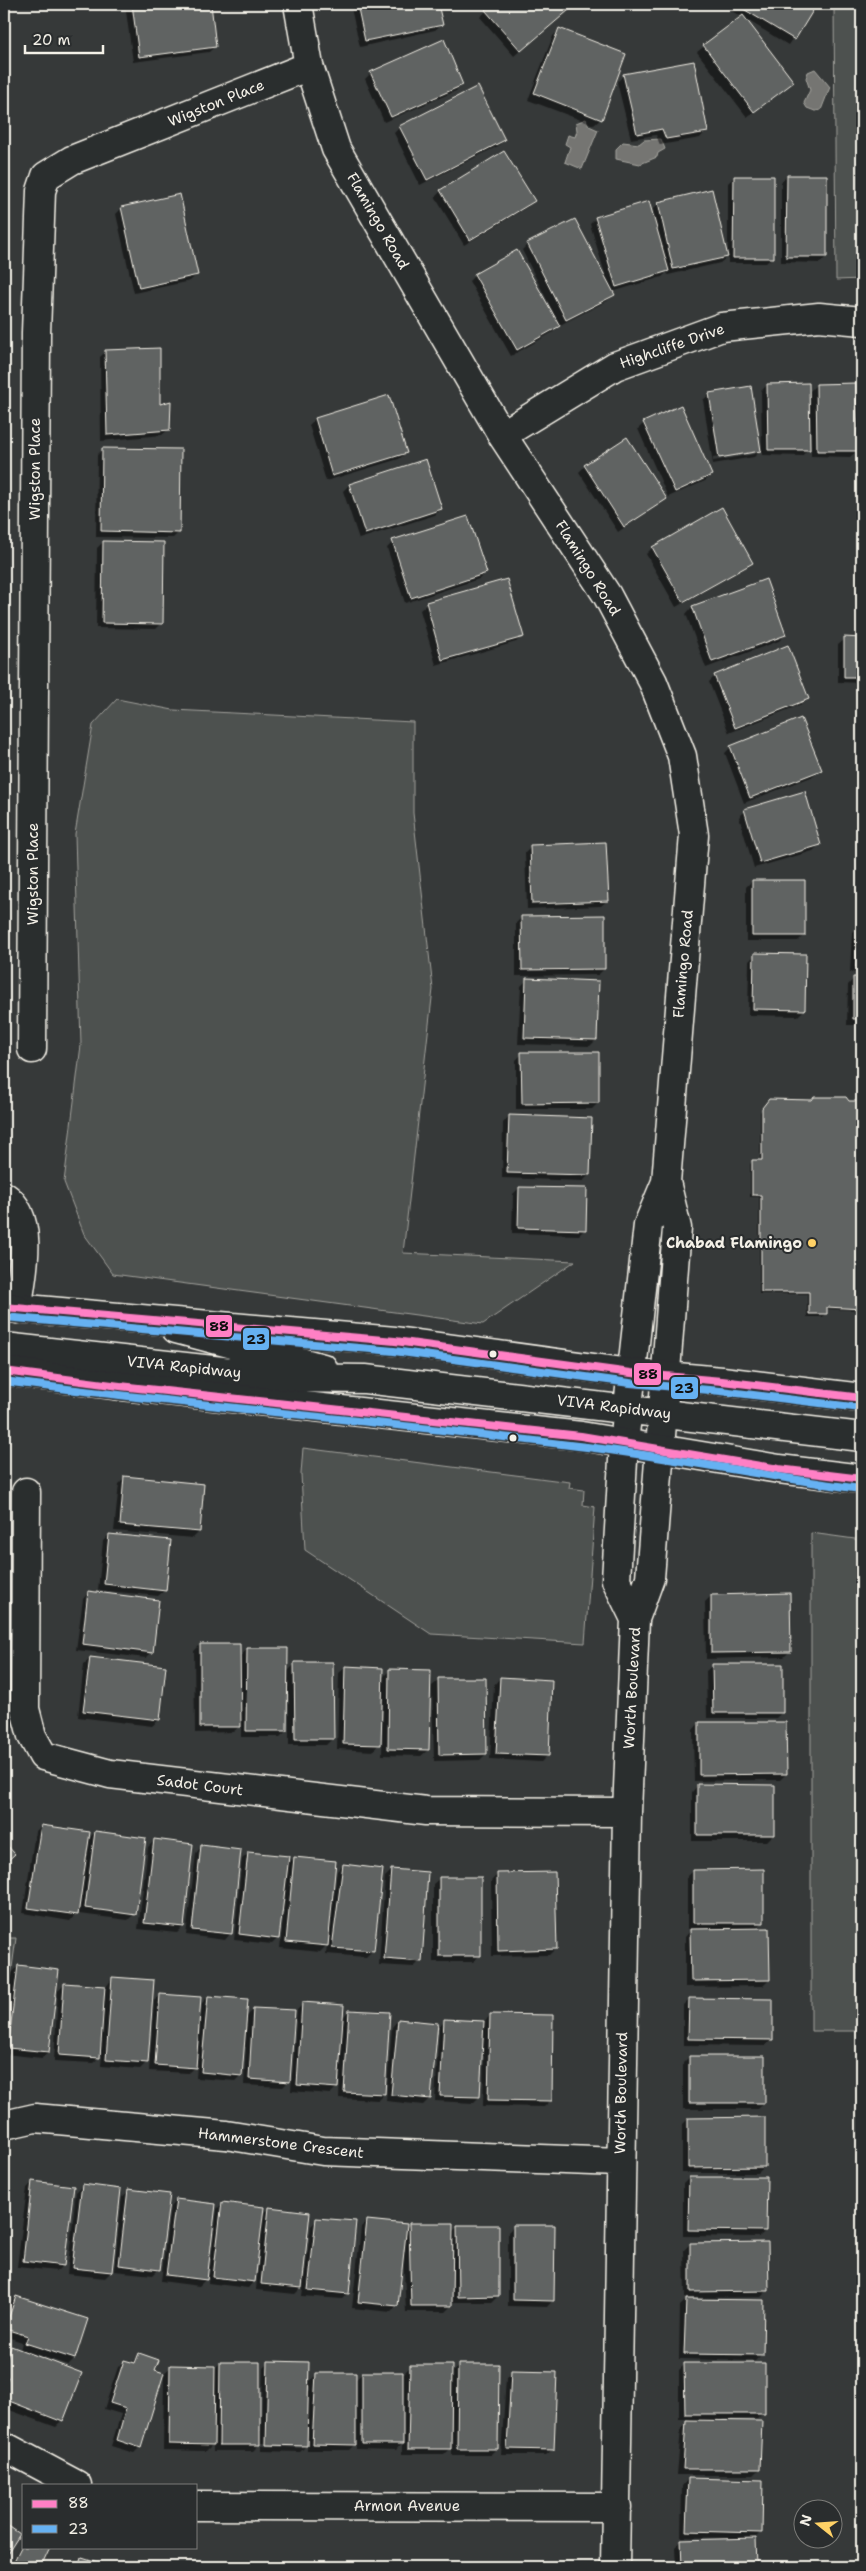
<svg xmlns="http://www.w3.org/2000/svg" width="866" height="2571" viewBox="0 0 866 2571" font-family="'Shantell Sans',sans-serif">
  <rect width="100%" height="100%" fill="#363939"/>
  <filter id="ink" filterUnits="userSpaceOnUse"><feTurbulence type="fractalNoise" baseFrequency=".02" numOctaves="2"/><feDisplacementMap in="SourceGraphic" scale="10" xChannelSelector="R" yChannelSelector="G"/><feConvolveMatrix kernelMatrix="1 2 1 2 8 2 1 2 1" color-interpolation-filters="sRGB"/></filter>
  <g filter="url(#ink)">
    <path fill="#4e514f" stroke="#a1a19c" d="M834 4H862V279L836 280Z
      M117 699 173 710 413 722V813L433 989 403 1253 575 1261 483 1324 113 1274 84 1234 64 1182 81 1045 75 834 93 725Z
      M303 1448 570 1482 569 1488 584 1490 583 1505 595 1507 585 1643 431 1634 305 1550 301 1474Z
      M811 1533 862 1540V2031H811Z
      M4 1938H16L4 2027Z"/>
    <path fill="#757572" stroke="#a8a7a1" d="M815 69 830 87 821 110 815 111 807 108 804 103 810 90 806 78 808 72Z
      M586 119 589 126 598 130 582 169 565 162 570 147 565 144 568 135 575 137 577 131 576 123Z
      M661 139 665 149 658 153 657 157 640 164 616 159V149L623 142 639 144 644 140Z"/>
    <path fill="#0007" fill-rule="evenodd" d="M125 4H210L215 46 209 52 133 62Z
      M350 4H437L442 24 435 30 360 47Z
      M494 4H574L514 56 480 17Z
      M731 4H816L788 45 744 18 786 88 747 117 697 52 742 17 728 9Z
      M559 30 601 119 594 125 528 100 553 36Z
      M693 62 706 131 700 138 660 145 656 135 631 139 617 82 623 76Z
      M371 73 462 84 456 91 384 122 365 79Z
      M400 127 504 140 498 146 420 185 394 133Z
      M787 176 826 257 820 263 781 262V182Z
      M734 177 773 257 766 263H728V183Z
      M441 191 533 201 527 207 464 245 435 197Z
      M659 203 727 257 720 263 668 275 667 272 662 277 612 292 613 295 607 301 558 326 553 332 511 356 469 281 475 275 551 313 553 312 522 250 528 244 606 277 590 224 596 218 655 221 653 209Z
      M122 208 196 275 190 281 134 293 116 214Z
      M106 351 169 429 162 435 101 441 100 357Z
      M767 385 808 449 802 456 762 455 761 391Z
      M816 385 855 394 862 387V459H858V450L850 457 811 456 810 391Z
      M710 394 760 451 754 457 713 464 703 400ZM755 451V454L713 461V458Z
      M315 419 406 453 399 459 326 481 309 425Z
      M644 423 711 475 705 481 668 497 638 429Z
      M103 449 179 532 173 538 96 537 97 455Z
      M585 466 665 499 618 532 579 472Z
      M349 485 441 509 435 515 359 539 343 491Z
      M721 509 751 562 745 568 676 607 646 554 652 548Z
      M103 542 162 623 156 629 96 628 97 548Z
      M393 542 485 573 479 579 405 603 387 548Z
      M862 545V589H856V551Z
      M766 581 785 635 779 641 706 668 686 614 692 607Z
      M862 591V636H855L856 597Z
      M427 604 522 636 516 642 436 665 420 610Z
      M845 639H862V683L838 682V645Z
      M715 676 808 698 802 704 729 733 709 682Z
      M731 747 820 770 814 776 744 803 725 753Z
      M745 811 820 844 813 851 754 868 739 817Z
      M862 837V875H861Z
      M531 847 608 900 601 906 527 909 525 853Z
      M862 879V973L850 972 852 932 860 924H856L858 883Z
      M752 881 804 935 798 941H746V887Z
      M522 917 604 969 598 975 516 976V923Z
      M755 955 804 1010 798 1016 748 1015 749 961Z
      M854 978 862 979V1025H847L848 985Z
      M527 980 596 1040 590 1046 518 1044 521 986Z
      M522 1054 598 1103 592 1109H516V1060Z
      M770 1101 862 1102V1310L826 1309 823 1317H807V1294H759V1197H750V1164L753 1161H760V1112Z
      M509 1116 589 1175 583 1181 502 1178 503 1123Z
      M519 1188 585 1229 579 1235 512 1233 513 1194Z
      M125 1478 199 1532 193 1538 114 1531 119 1484Z
      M109 1535 165 1590 158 1596 98 1590 103 1541Z
      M89 1592 152 1652 146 1658 76 1650 83 1599Z
      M711 1596 790 1651 784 1657 706 1659 705 1602Z
      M200 1645 239 1658 247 1649 287 1672 295 1664 332 1739 326 1745H289V1694H286V1731L280 1737H241V1725L233 1732 195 1733 194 1651Z
      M91 1658 159 1720 152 1726 78 1717 84 1664Z
      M713 1665 782 1712 776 1718H707L706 1671Z
      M346 1667 382 1678 390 1670 428 1750 421 1756 382 1755 383 1703H381L379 1744 373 1751 337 1749 339 1673Z
      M500 1678 547 1756 541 1762 490 1759 494 1685Z
      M439 1680 486 1754 480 1760 434 1761 432 1686Z
      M699 1723 786 1774 780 1780 694 1781 693 1730Z
      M698 1785 773 1835 767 1841H692V1792Z
      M41 1826 88 1840 95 1832 134 1914 128 1920 79 1914 81 1899 79 1898 76 1914 70 1921 23 1913 35 1832Z
      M154 1841 183 1927 177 1933 138 1929 148 1847Z
      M202 1846 231 1933 225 1940 186 1935 196 1853Z
      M249 1853 286 1866 294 1858 332 1894 334 1895 337 1871 343 1865 372 1951 366 1957 326 1954 327 1945 320 1952 280 1948 284 1910H281L278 1938 272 1944 234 1940 242 1859Z
      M391 1871 420 1961 414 1967 379 1965 385 1877Z
      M693 1871 763 1922 755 1930 769 1980 763 1986 685 1987V1937L692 1929H687V1877Z
      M497 1875 555 1949 549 1955 492 1956 491 1881Z
      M440 1878 479 1956 473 1962H433V1884Z
      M18 1966 48 2052 42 2058 4 2054 12 1973Z
      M112 1979 146 2063 140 2069 101 2066 102 2055 93 2063 54 2061 58 1991 64 1985 106 1987Z
      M160 1995 195 2059H197L202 2003 208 1997 246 2017 254 2009 289 2081 283 2087 244 2085 246 2047H243L241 2075 235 2081 196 2078 197 2065 188 2073 149 2071 154 2001Z
      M689 1999 771 2040 765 2046 683 2045V2005Z
      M303 2004 341 2019 349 2011 384 2094 378 2100 339 2098 340 2076H337V2087L330 2094 291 2091 297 2010Z
      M490 2015 551 2100 544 2107 483 2106 484 2056H481L479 2097 473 2103 435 2101 439 2027 445 2021 484 2023Z
      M398 2020 430 2098 423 2105 386 2101 392 2027Z
      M689 2057 764 2103 758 2109H683V2063Z
      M688 2119 764 2167 758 2173H682V2125Z
      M689 2178 765 2231 759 2237 683 2236V2184Z
      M33 2182 63 2265 57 2271 17 2267 27 2188Z
      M82 2186 111 2272 105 2278 67 2274 76 2192Z
      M129 2191 159 2269 153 2275 114 2271 122 2197Z
      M176 2200 205 2280 199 2286 161 2281 170 2207Z
      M223 2203 261 2216 270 2208 301 2288 295 2294 256 2290 259 2257 257 2256 254 2281 248 2288 208 2283 217 2209Z
      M317 2220 348 2293 342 2299 302 2296 311 2226Z
      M367 2221 405 2229 410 2224 452 2232 458 2226 498 2296 492 2302H451V2306L445 2312H406L403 2252 397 2306 391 2312 352 2308 361 2227Z
      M514 2226 553 2300 547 2307 508 2306V2232Z
      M690 2244 767 2291 761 2297 685 2298 684 2250Z
      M16 2297 74 2359 68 2365 29 2352 28 2354 62 2421 56 2427 4 2408V2357L11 2348 20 2351 22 2342 4 2336V2323L10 2304Z
      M686 2300 761 2355 755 2361 679 2359 680 2306Z
      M139 2354 154 2371 140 2447 134 2453 111 2446 121 2414 104 2409 118 2367 124 2361 132 2364Z
      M220 2363 259 2431H261L263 2369 269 2363 310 2391V2381L316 2375 354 2381 363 2373H404L410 2367 450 2374 459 2366 497 2448 490 2455H451V2447L444 2454H402V2443L396 2450 356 2449V2443L349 2450H307V2445L300 2452 261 2451V2446L302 2448V2445L261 2443 253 2451H213V2444L206 2451 163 2450 164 2373 171 2367 213 2370Z
      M685 2364 763 2413 757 2419H722L759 2469 753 2475H677L681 2428 689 2419H679V2370Z
      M512 2372 553 2449 546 2455H501L506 2378Z
      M688 2479 761 2532 755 2538 756 2567H676L675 2547 681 2541 730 2540V2538L681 2537 682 2486Z
      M24 2539V2547L41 2563 51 2567H9Z
      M83 2558 109 2567H76Z"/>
    <path fill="#616362" stroke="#f4f1e8" d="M132 4H211L216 47 139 57Z
      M357 4H438L443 25 365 41Z
      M492 4H576L521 51 485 10Z
      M735 4H817L795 40Z
      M743 15 794 82 754 112 703 45Z
      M559 28 626 54 602 120 534 93Z
      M444 39 463 85 391 117 370 72Z
      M694 61 708 132 666 139 662 129 637 134 623 74Z
      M478 86 505 140 427 180 399 126Z
      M504 151 535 201 470 240 440 190Z
      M787 175H827V257H786Z
      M734 176H774V258H733Z
      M712 189 728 257 673 269 658 202Z
      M180 194 198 275 139 288 121 207Z
      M649 201 669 271 616 287 595 217Z
      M575 219 615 295 566 320 527 243Z
      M517 250 560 326 517 350 474 274Z
      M160 348V404L171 401 170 430 107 435 105 350Z
      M809 383 810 450H768L767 384Z
      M856 383 858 451H817L816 384Z
      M751 386 761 451 719 458 709 393Z
      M389 395 407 453 332 476 315 418Z
      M681 405 712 475 675 492 643 422Z
      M627 437 667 499 624 527 584 465Z
      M102 448 181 449 180 533 101 531Z
      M426 459 442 509 365 534 349 484Z
      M722 507 753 563 683 602 652 547Z
      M468 516 487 573 411 598 392 540Z
      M103 541 164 542 163 624 102 623Z
      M507 579 524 637 442 660 426 602Z
      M766 579 786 635 712 662 692 606Z
      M844 637 862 638V677H844Z
      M788 645 809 699 735 728 714 675Z
      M801 718 822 770 750 798 730 746Z
      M805 791 821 845 760 863 744 809Z
      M606 842 609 901 532 904 530 845Z
      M752 880H805V936H752Z
      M605 915V969L522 970 521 916Z
      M858 924 862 925V967H856Z
      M754 953 806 954 805 1010 753 1009Z
      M853 977H862V1019H853Z
      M526 978 599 981 597 1040 524 1038Z
      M521 1052H599V1103L522 1104Z
      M814 1097H846L849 1101H862V1309L827 1307V1314H809V1292H761V1195H752V1160H762V1108L769 1099 812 1100Z
      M509 1115 592 1118 590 1175 507 1173Z
      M519 1187 587 1188 586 1230 518 1228Z
      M124 1476 204 1484 200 1532 120 1525Z
      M109 1534 171 1540 166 1591 104 1584Z
      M88 1591 159 1600 153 1653 82 1644Z
      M790 1593 791 1652 711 1653V1595Z
      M200 1644H240L241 1727H200Z
      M247 1648H288L287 1731H246Z
      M90 1657 166 1666 160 1720 83 1711Z
      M294 1662H333L334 1739H295Z
      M712 1664H783V1713H713Z
      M345 1666 383 1668 381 1745 343 1744Z
      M389 1669 431 1670 429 1750 388 1749Z
      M500 1677 552 1680 549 1756 496 1754Z
      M438 1678H486L487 1754 439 1755Z
      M699 1722H786L787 1774 699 1775Z
      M697 1784 775 1785V1835H697Z
      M41 1825 90 1832 78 1915 28 1908Z
      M95 1831 146 1838 136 1915 85 1908Z
      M154 1839 193 1844 184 1927 144 1923Z
      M4 1842 15 1854 4 1864Z
      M201 1845 241 1850 232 1934 192 1930Z
      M248 1852 289 1856 279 1939 239 1934Z
      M294 1857 336 1861 328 1946 286 1942Z
      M343 1864 383 1869 374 1951 332 1948Z
      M391 1869 428 1872 422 1962 384 1959Z
      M764 1869V1923H693V1870Z
      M555 1872 557 1949 498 1951 497 1873Z
      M439 1877H481V1956H439Z
      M769 1928 770 1980 691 1981 690 1929Z
      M18 1965 59 1970 49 2052 8 2048Z
      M112 1977 154 1980 148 2063 106 2060Z
      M64 1983 105 1986 100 2058 59 2055Z
      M160 1994 201 1997 196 2068 155 2065Z
      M208 1996 248 1999 242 2076 201 2072Z
      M689 1998 773 1999V2040L688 2039Z
      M302 2002 344 2005 338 2088 297 2085Z
      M253 2008 295 2010 290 2082 249 2079Z
      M349 2010 390 2012 385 2094 344 2092Z
      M490 2014 553 2015 552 2101 488 2100Z
      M398 2019 438 2023 431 2099 391 2095Z
      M444 2019 484 2021 480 2097 440 2096Z
      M689 2056H765V2103H689Z
      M765 2117V2167L688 2168V2118Z
      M689 2177H767L766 2231 688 2230Z
      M32 2181 74 2186 64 2266 23 2261Z
      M82 2184 121 2189 112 2272 72 2268Z
      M128 2189 170 2194 160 2270 119 2265Z
      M176 2199 216 2204 207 2280 166 2275Z
      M222 2202 264 2207 255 2282 213 2277Z
      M269 2207 310 2212 302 2288 261 2284Z
      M316 2218 356 2221 349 2294 308 2290Z
      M367 2220 407 2224 398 2306 358 2302Z
      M409 2223H453L452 2306H411Z
      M457 2225H499V2296L458 2297Z
      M513 2225H555L554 2301 513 2300Z
      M768 2242 769 2291 690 2292V2243Z
      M16 2296 88 2319 75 2359 25 2343 28 2336 5 2329Z
      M686 2299 764 2300 763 2355 684 2354Z
      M11 2346 82 2373 63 2422 4 2399V2387L8 2377 4 2375V2366Z
      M139 2353 159 2360 155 2370 164 2373 141 2448 117 2440 126 2408 110 2403 124 2360 135 2363Z
      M268 2361 309 2362 307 2446 266 2445Z
      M220 2362H260V2445H219Z
      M684 2363H765V2414H685Z
      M458 2364H499L498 2449H457Z
      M170 2365 215 2366 214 2445 169 2444Z
      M410 2365H452L451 2449H408Z
      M511 2371 557 2372 554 2450 507 2449Z
      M362 2372H403V2444H362Z
      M316 2373H356V2445L312 2444Z
      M686 2420 762 2421 760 2469H683Z
      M688 2478 763 2480 762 2533 686 2531Z
      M4 2523 20 2534 4 2559Z
      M756 2538 757 2567H682L681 2540Z
      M24 2541V2547H50L43 2562 54 2567H11Z
      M82 2557 110 2566V2567H79Z"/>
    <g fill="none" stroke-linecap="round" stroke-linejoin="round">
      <g stroke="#f4f1e8" stroke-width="31">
        <path id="minor" d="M298 4 309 66 336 149 502 435 607 595 653 682 682 756 694 835 666 1182 677 1228 650 1578 635 1619 627 1812 615 2567
          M502 435 615 366 722 327 819 317 862 321
          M32 1049 36 333 41 191 46 176 72 160 309 66
          M4 1196C36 1217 22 1277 17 1309
          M176 1329 323 1368
          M4 1347 286 1378 365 1379 862 1437
          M26 1492 25 1709 32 1736 43 1756 110 1774 426 1811 627 1812
          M635 1619 616 1580 624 1443 648 1225 666 1182
          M4 2125 35 2118 226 2135 323 2151 620 2162
          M4 2446 77 2485
          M196 2506 617 2507"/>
      </g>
      <g stroke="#f4f1e8" stroke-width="31">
        <path id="major" d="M4 1307 395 1341 631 1373 722 1381 862 1398
          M4 1371 120 1386 581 1436 779 1469 862 1479"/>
      </g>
      <g stroke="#f4f1e8" stroke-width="31">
        <path id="highway" d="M4 1306 17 1309"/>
      </g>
      <use href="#minor" stroke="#2a2d2e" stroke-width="28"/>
      <use href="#major" stroke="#2a2d2e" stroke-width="28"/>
      <use href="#highway" stroke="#2a2d2e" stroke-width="28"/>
      <g stroke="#2a2d2e" stroke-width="11">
        <path id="bus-1" d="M4 1307 395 1341 631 1373 722 1381 862 1398
          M4 1371 120 1386 581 1436 779 1469 862 1479"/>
      </g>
      <g stroke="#2a2d2e" stroke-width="11">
        <path id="bus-2" d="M4 1317 394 1351 630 1383 721 1391 861 1408
          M4 1381C195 1406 387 1422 578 1446 672 1457 766 1477 861 1489"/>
      </g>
      <use href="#bus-1" stroke="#ff80c5" stroke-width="8"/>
      <use href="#bus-2" stroke="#66b1f2" stroke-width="8"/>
    </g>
  </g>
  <circle fill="#ffd166" stroke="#2a2d2e" stroke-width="2" cx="812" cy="1243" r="5"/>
  <g fill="#f4f1e8" stroke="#2a2d2e" stroke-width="2">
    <circle cx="493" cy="1354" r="4.5"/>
    <circle cx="513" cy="1438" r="4.5"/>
  </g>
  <g text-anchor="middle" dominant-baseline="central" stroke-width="4" stroke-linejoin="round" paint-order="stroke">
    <g font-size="15" fill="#f4f1e8" stroke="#2a2d2e">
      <text transform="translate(216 103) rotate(-22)">Wigston Place</text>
      <text transform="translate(378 221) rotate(60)">Flamingo Road</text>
      <text transform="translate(672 346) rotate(-19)">Highcliffe Drive</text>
      <text transform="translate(35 469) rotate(-90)">Wigston Place</text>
      <text transform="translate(588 568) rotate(58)">Flamingo Road</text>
      <text transform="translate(33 874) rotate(-90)">Wigston Place</text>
      <text transform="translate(683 964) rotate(-85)">Flamingo Road</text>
      <text transform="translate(184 1367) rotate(6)">VIVA Rapidway</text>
      <text transform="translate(614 1407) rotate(7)">VIVA Rapidway</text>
      <text transform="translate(632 1688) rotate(-87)">Worth Boulevard</text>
      <text transform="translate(200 1785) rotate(7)">Sadot Court</text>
      <text transform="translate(621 2093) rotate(-89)">Worth Boulevard</text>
      <text transform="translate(281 2143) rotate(7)">Hammerstone Crescent</text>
      <text x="407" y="2506">Armon Avenue</text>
    </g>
    <g font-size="15" font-weight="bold" fill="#f4f1e8" stroke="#2a2d2e" text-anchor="end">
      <text x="802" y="1243">Chabad Flamingo</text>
    </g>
  </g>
  <g stroke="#2a2d2e" stroke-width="2">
    <rect x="205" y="1314" width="28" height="24" rx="5" fill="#ff80c5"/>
    <rect x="242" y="1327" width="28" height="24" rx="5" fill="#66b1f2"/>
    <rect x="633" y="1362" width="29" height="24" rx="5" fill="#ff80c5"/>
    <rect x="670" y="1376" width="29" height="24" rx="5" fill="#66b1f2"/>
  </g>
  <g font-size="14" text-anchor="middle" font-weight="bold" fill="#111">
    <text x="219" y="1331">88</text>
    <text x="256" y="1344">23</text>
    <text x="648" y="1379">88</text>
    <text x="684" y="1393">23</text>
  </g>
  <rect width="866" height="2571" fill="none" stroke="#2a2d2e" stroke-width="20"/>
  <rect x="10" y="10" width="846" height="2551" fill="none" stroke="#f4f1e8" stroke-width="2" filter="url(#ink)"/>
  <rect x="22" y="2484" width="175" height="65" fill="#2a2d2e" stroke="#7b7b78"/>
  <rect x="32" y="2500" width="25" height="8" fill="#ff80c5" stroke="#7b7b78"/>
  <text x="68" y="2508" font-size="15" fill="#f4f1e8">88</text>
  <rect x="32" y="2525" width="25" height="8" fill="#66b1f2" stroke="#7b7b78"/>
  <text x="68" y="2534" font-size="15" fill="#f4f1e8">23</text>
  <g transform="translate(818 2524) rotate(287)"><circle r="24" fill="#2a2d2e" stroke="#7b7b78"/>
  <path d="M0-4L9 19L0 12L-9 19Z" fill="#ffd166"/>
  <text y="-8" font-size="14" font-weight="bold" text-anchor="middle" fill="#f4f1e8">N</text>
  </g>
  <path d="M25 45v8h78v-8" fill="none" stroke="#f4f1e8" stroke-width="2.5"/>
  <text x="32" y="45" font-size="15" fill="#f4f1e8" stroke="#2a2d2e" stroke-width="4" paint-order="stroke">20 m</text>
</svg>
